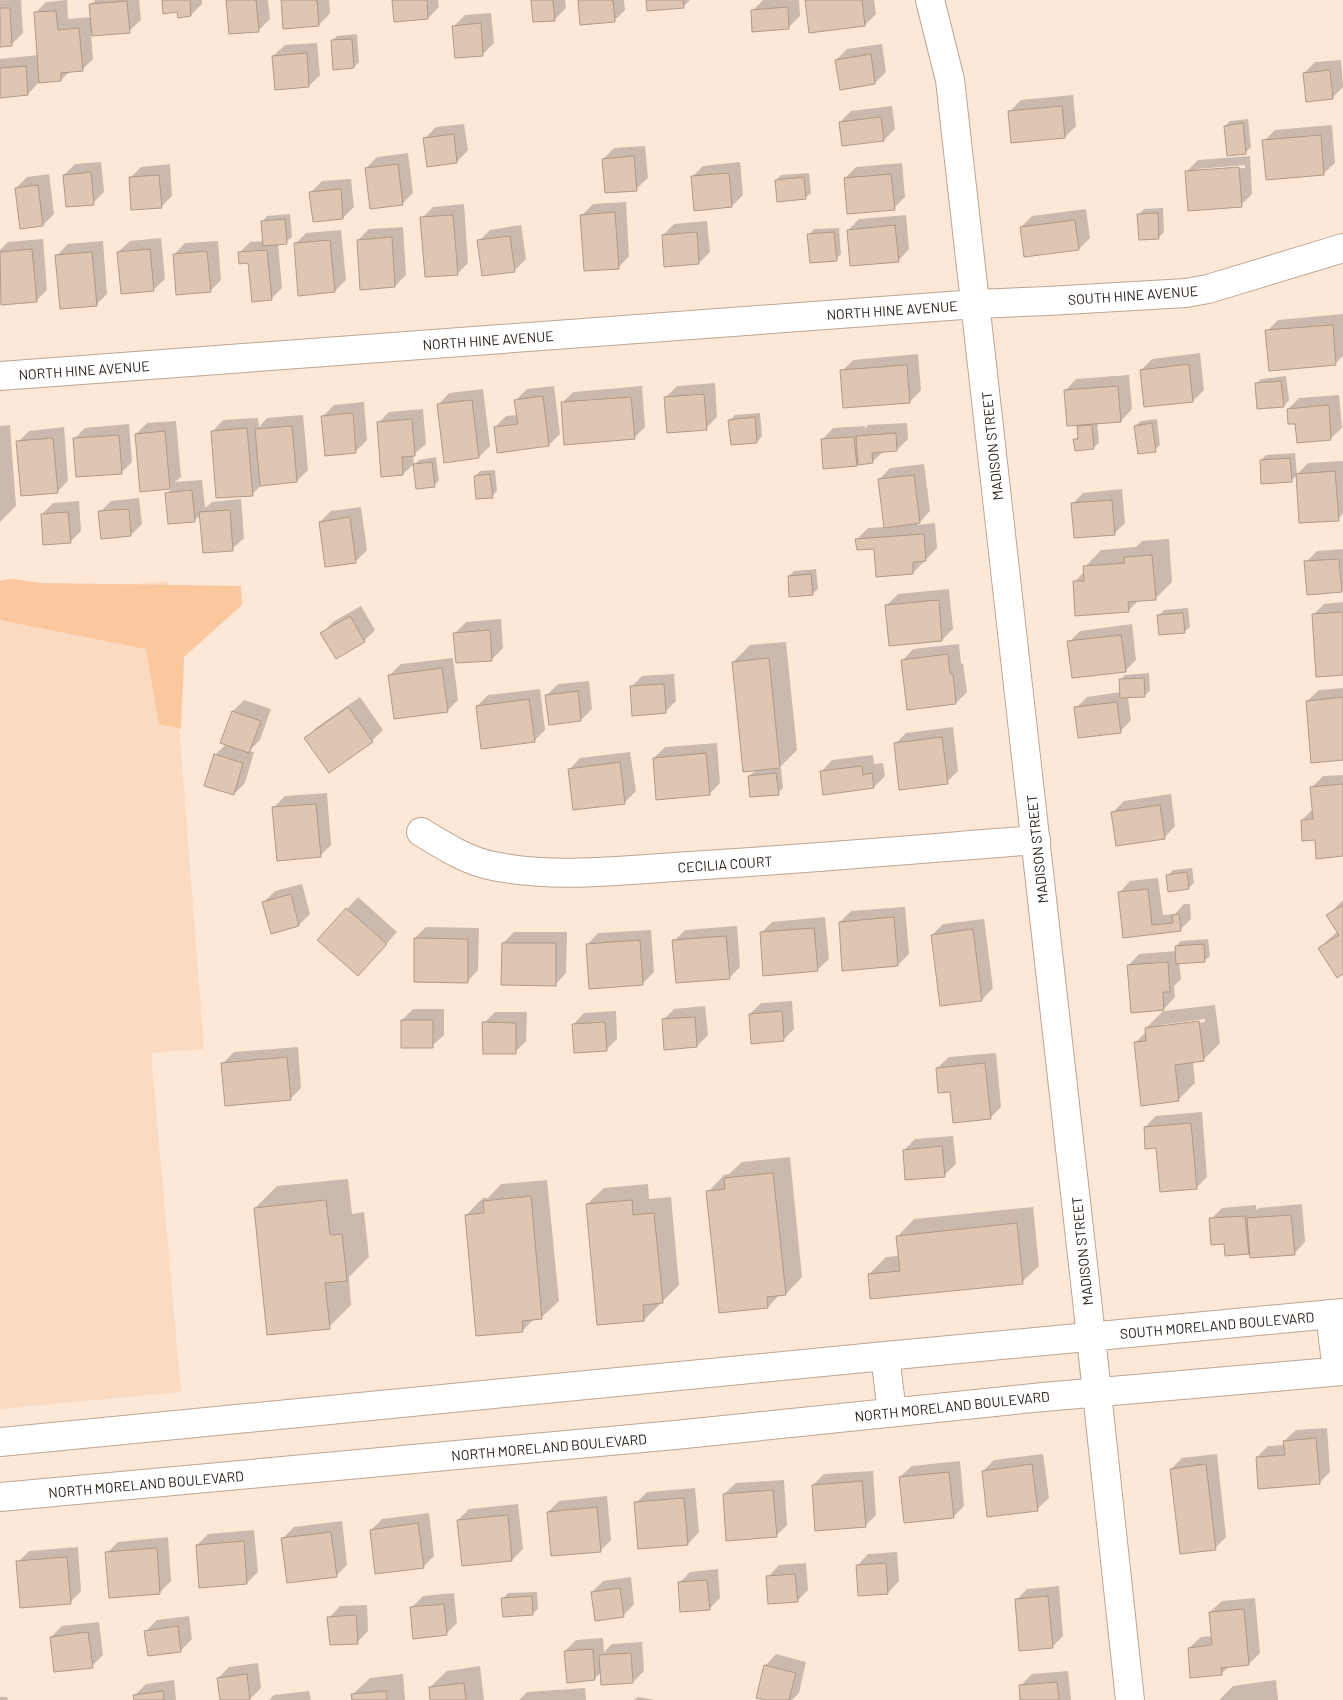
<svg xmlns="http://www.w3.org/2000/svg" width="1343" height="1700" viewBox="0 0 1343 1700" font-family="Barlow,sans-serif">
  <rect width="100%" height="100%" fill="#fde8d8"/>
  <path fill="#fadac1" d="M168 581 204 1049 151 1053 181 1392 0 1409V596Z"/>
  <path fill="#fbc79d" d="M10 579 43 583 241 586 242 605 184 657 181 729 159 724 146 649 0 620V581Z"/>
  <path fill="#0003" fill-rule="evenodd" d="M0 0H21L23 33 12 44 0 45Z
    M67 0 68 19 92 17 91 5 95 0H139L141 20 129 31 91 35 93 59 82 70 70 71 61 80 39 82 28 94 0 97V59L38 55 35 13 46 2Z
    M163 0H202V4L191 15 178 11Z
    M227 0H268L270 19 258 31Z
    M282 0H329L330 13 319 25Z
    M393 0H438L439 7 428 18Z
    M532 0H565L566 8 554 20Z
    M579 0H624L625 10 614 21Z
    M647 0H690L683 7Z
    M763 0H799L800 16 789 27 752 11Z
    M806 0H874L876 14 865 25Z
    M491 13 494 43 483 54 456 57 454 26 465 15Z
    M357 34 359 62 354 67 332 41 337 36Z
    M317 43 320 75 309 86 273 56 285 45Z
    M882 44 886 72 875 83 836 60 847 49Z
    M1341 60 1343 87 1332 98 1304 73 1315 62Z
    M1073 95 1076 126 1065 137 1010 111 1021 100Z
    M892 106 895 129 884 140 840 122 851 111Z
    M1248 119 1251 147 1246 152 1228 154 1225 126 1230 121Z
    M464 124 468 150 457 162 424 139 436 127Z
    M1332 125 1335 163 1323 174 1264 141 1275 130Z
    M645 146 648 178 636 189 603 159 614 148Z
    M408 153 413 193 402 204 366 168 377 157Z
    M1250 156 1252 194 1241 205 1187 171 1198 160ZM1245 165V168L1197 171V169Z
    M101 162 104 192 93 203 64 175 75 164Z
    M740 162 743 195 732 206 695 210 692 177 703 166Z
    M902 163 905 197 894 208 845 178 856 167Z
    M170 164 172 196 161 207 130 178 141 167Z
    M809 173 811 193 805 198 776 180 781 175Z
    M49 174 54 214 43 225 16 188 27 177Z
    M351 179 354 207 343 218 311 192 322 181Z
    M626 202 629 256 618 268 582 215 593 204Z
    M464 204 468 263 457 274 422 218 433 207Z
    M1163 208 1164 232 1159 237 1139 214 1144 209Z
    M1086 209 1090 238 1079 249 1021 227 1032 216Z
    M290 214 292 237 286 242 278 243 282 288 271 299 249 262 239 253 250 242 264 241 262 222 267 216Z
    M906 215 909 249 898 261 848 230 859 219Z
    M707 221 710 252 699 263 663 235 674 224Z
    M521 225 526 259 515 270 483 275 479 241 490 230Z
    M403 227 406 275 395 286 358 240 369 229Z
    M839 228 841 254 836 259 809 235 814 229Z
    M341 230 346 280 335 291 295 244 306 233Z
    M161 238 165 279 153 290 118 252 130 241Z
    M43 239 47 290 36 301 2 304 0 250 8 242Z
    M103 241 107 294 96 305 56 256 68 244Z
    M218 241 221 280 210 291 174 255 185 243Z
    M1343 314V356L1335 364 1267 331 1278 320Z
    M1200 353 1204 390 1193 401 1141 370 1152 359Z
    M918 354 921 390 910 402 845 407 842 371 853 360Z
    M1129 375 1132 409 1121 421 1097 422 1099 443 1093 448 1075 440 1079 435V426L1081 424 1065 391 1076 379Z
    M1286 376 1289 400 1284 406 1256 384 1261 379Z
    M715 383 717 417 706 428 666 397 677 386Z
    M554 386 560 434 549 445 495 427 506 416 518 415 516 400 527 389Z
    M642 386 645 427 634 438 562 403 573 392Z
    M483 389 490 446 479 457 438 405 449 393Z
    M1339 395 1342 428 1330 439 1296 422 1288 409 1299 398Z
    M364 402 367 440 356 451 323 416 334 405Z
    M423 409 426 444 413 455 414 464 403 474 378 423 389 412Z
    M760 413 762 436 757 442 730 420 735 415Z
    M303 415 308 470 297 481 262 485 252 494 212 432 223 420 258 418 259 427 267 418Z
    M1157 419 1160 445 1155 450 1135 426 1141 421Z
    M176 421 181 477 175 482 202 480 205 508 212 502 241 499 244 538 232 549 201 514 194 521 167 493 172 488 141 490 136 434 147 423Z
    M907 423 908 439 897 450 884 451 872 462 856 465 822 440 833 428 865 426V429L868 425Z
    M129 424 132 462 121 473 74 439 85 428Z
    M10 425 16 506 0 522V426Z
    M64 427 68 481 57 492 18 442 29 431Z
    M1295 453 1297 474 1308 463 1343 461V514L1338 519 1297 475 1292 480 1262 483 1261 460 1266 455Z
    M436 457 439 480 434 486 414 465 419 460Z
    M924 464 930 511 917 525 935 523 937 548 913 573 875 547 857 539 868 528 885 527 879 480 890 468Z
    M495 470 497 491 492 496 475 476 480 471Z
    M1122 489 1125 523 1114 534 1072 504 1083 493Z
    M139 498 142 524 131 535 100 512 111 501Z
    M79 501 81 531 70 542 42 514 53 503Z
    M361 507 367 550 356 561 320 522 331 511Z
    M1169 539 1172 582 1155 599 1139 600 1128 611 1074 582 1085 571V567L1101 550 1136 547 1142 541Z
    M1343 549V589L1342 591 1306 562 1317 551Z
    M816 569 818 589 812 594 789 576 794 571Z
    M949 589 953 629 942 640 887 605 898 594Z
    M1343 602V674L1313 615 1324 604Z
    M361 606 375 630 364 641 322 633 333 622Z
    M1188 608 1190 627 1184 632 1159 615 1164 610Z
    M501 619 503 648 492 659 455 633 466 622Z
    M1132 624 1136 660 1125 671 1069 642 1080 631Z
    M786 642 797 750 778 769 781 768 783 788 778 793 749 776 756 770 733 662 750 645Z
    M959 644 961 664 963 663 967 692 956 703 902 661 913 649Z
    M453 658 458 700 447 711 390 675 401 664Z
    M1149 673 1150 691 1144 696 1128 697 1131 720 1120 732 1076 708 1087 697 1121 692 1120 680 1125 675Z
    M674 674 676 701 665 712 631 687 642 676Z
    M589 681 592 709 581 720 547 695 558 684Z
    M1343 688V759L1307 701 1319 690Z
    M540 689 545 730 534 741 477 706 488 695Z
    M360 697 383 730 372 741 306 738 317 727Z
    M244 700 271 709 260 740 249 751 254 752 245 783 234 794 215 755 227 743 233 711Z
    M953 727 958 771 947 782 895 744 906 733Z
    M717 743 720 783 709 794 654 758 665 747Z
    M630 752 636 791 625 802 569 770 580 758Z
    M873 755 874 764 883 763 885 776 874 787 824 793 821 772 832 760Z
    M1343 775V855L1316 838 1302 820 1313 809 1312 787 1323 776Z
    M327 793 331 845 320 856 274 807 285 796Z
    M1171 794 1175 826 1164 838 1113 812 1124 801Z
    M1192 868 1194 883 1188 888 1168 875 1173 870Z
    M1158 878 1163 915 1175 914 1184 904H1190L1191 919 1180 930 1124 936 1119 893 1130 881Z
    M302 884 310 914 299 925 272 932 264 902 275 891Z
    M358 897 397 932 369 963 319 940Z
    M1343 900V973L1319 948 1338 931 1328 915Z
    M905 907 909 954 898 965 844 970 840 922 851 911Z
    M825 917 829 959 817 970 761 933 772 922Z
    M984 919 993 988 982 1000 932 935 943 924Z
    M737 926 740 967 729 978 674 941 685 930Z
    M426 927 479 928 478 970 467 982 415 938Z
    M651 930 654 972 642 984 587 945 598 933Z
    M514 932H567L566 973 555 985 503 943Z
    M1208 939 1210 956 1204 961 1179 962 1181 979 1174 986 1175 997 1164 1009 1128 966 1139 954 1177 951 1176 946 1181 941Z
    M792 1001 794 1029 783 1040 750 1014 761 1003Z
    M1215 1005 1220 1043 1203 1060 1193 1062 1195 1083 1178 1100 1135 1043 1147 1031 1146 1028 1163 1011ZM1205 1019V1022L1158 1027 1161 1025Z
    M705 1006 708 1035 697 1046 663 1020 674 1009Z
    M413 1009H444V1035L432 1046 402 1020Z
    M616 1011 617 1039 606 1050 573 1025 584 1013Z
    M495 1012H527L526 1041 515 1052 484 1023Z
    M298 1047 301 1088 290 1099 223 1063 234 1052Z
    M996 1053 1001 1107 990 1118 951 1090 937 1068 949 1057Z
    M1202 1112 1207 1177 1196 1188 1158 1147 1145 1127 1156 1116Z
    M953 1136 956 1164 944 1175 904 1150 915 1139Z
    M790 1157 802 1277 786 1294H780L768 1307 708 1192 724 1175 729 1174 742 1162Z
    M348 1179 352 1214 364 1212 369 1257 349 1277 351 1305 329 1327 255 1208 277 1186Z
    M547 1180 559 1301 542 1317 535 1318 523 1330 466 1215 483 1198H488L501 1184Z
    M648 1184 649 1199 671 1197 679 1285 644 1320 587 1204 604 1188Z
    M1302 1204 1305 1242 1294 1254 1251 1250 1248 1253 1211 1219 1222 1208 1256 1205V1210L1259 1208Z
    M1033 1207 1039 1266 1022 1282 869 1274 886 1257 900 1256 898 1236 914 1219Z
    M1327 1428 1330 1472 1319 1483 1257 1457 1268 1446 1285 1445 1284 1441 1296 1430Z
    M1043 1454 1049 1498 1037 1509 983 1471 994 1460Z
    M1217 1454 1226 1537 1215 1548 1171 1469 1182 1458Z
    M960 1461 964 1506 953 1517 900 1477 912 1466Z
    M873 1471 876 1515 865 1526 813 1485 824 1474Z
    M784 1480 787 1525 776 1536 724 1494 736 1483Z
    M695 1488 699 1532 688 1544 636 1503 647 1492Z
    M607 1496 611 1540 600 1551 548 1512 559 1501Z
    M518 1504 523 1549 512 1560 458 1520 469 1509Z
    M429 1513 434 1556 423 1567 371 1530 382 1519Z
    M342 1521 347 1565 336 1576 283 1538 294 1527Z
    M254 1530 258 1572 247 1583 197 1545 208 1534Z
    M168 1537 171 1581 160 1592 107 1553 118 1542Z
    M78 1547 81 1591 70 1603 18 1562 29 1551Z
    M897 1552 899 1581 888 1593 857 1566 868 1554Z
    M806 1563 808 1590 797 1601 768 1577 779 1565Z
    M718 1569 720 1598 709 1609 679 1583 690 1572Z
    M631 1577 634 1604 623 1616 592 1592 603 1581Z
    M1059 1586 1063 1636 1052 1647 1016 1600 1027 1589Z
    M537 1592 538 1609 532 1614 503 1599 508 1593Z
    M454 1593 457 1623 446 1634 412 1607 423 1596Z
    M1255 1598 1260 1653 1249 1664 1230 1666 1221 1674 1189 1648 1201 1637 1213 1636 1210 1612 1222 1601Z
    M367 1605 368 1631 357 1642 329 1618 340 1606Z
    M189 1616 192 1639 181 1650 146 1631 157 1620Z
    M99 1622 103 1655 92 1666 51 1637 62 1626Z
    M603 1638 604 1652 612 1644 642 1642 644 1671 633 1682 602 1672 594 1679 565 1651 576 1640Z
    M776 1654 806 1662 799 1693 792 1700H772L765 1666Z
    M258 1663 261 1688 250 1699 221 1700 218 1678 229 1667Z
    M480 1666 484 1700H431L430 1687 447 1671Z
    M1068 1671 1071 1700H1022L1020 1686 1032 1674Z
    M403 1674 405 1700H353V1694L370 1678Z
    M174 1680 176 1700H135V1695L146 1684Z
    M1276 1680 1278 1700H1219L1233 1686Z
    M585 1688 586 1700H519L527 1692Z
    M309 1691 311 1700H269L274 1695Z
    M0 1697H7L8 1700H0Z
    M638 1697 655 1700H634Z"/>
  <path fill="#dec6b2" stroke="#b19986" d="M162 0H190L191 16 178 18 177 12 163 14Z
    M226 0H256L259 32 229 34Z
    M281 0H317L319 26 283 29Z
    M392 0H427L428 19 394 22Z
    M531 0H553L555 21 533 22Z
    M578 0H613L615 22 580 25Z
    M646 0H683L684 8 647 11Z
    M805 0H862L865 26 809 33Z
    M127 1 130 33 92 36 89 4Z
    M788 7 789 29 752 32 751 10Z
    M0 8H10L12 46 0 47Z
    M56 11 58 30 79 28 83 71 61 73V81L39 83 34 12Z
    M481 23 483 56 455 58 452 26Z
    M352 39 354 68 333 70 331 40Z
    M307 53 309 87 275 90 272 56Z
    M871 54 875 84 840 90 835 60Z
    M26 66 28 95 0 98V68Z
    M1330 70 1333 99 1306 102 1303 73Z
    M1062 106 1065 138 1011 143 1008 111Z
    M881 117 884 141 842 146 839 122Z
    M1243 123 1246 154 1227 156 1224 126Z
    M454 134 457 163 427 167 423 138Z
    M1321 135 1324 175 1266 180 1262 140Z
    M634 156 637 191 605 193 602 159Z
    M398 164 403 205 370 209 365 168Z
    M1239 167 1242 207 1188 211 1185 171Z
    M91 172 94 205 66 207 63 175Z
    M729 173 732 207 694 211 691 176Z
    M891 174 895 210 847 214 844 178Z
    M159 175 162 208 131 210 129 177Z
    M804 177 806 199 777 202 775 180Z
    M38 185 43 226 20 229 15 188Z
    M341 189 343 219 313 222 309 192Z
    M615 212 619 269 584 271 580 215Z
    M1158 213 1159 239 1139 240 1137 214Z
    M453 215 458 275 425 277 420 217Z
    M285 219 287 244 263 246 261 221Z
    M1075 220 1079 250 1024 257 1020 227Z
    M895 225 899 262 850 266 847 230Z
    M697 232 699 264 664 267 662 235Z
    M834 232 837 261 810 263 807 234Z
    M510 236 515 272 482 276 477 240Z
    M392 237 395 287 360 290 357 240Z
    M330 240 335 292 298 296 294 243Z
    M32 249 37 302 1 305 0 252Z
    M150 249 154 291 121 294 117 252Z
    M267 250 272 300 252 302 248 263 239 264 238 252Z
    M207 251 211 292 176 295 173 254Z
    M92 252 97 306 60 309 55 255Z
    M1333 325 1336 365 1269 371 1265 330Z
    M1189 364 1193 402 1144 407 1140 370Z
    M907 365 910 403 843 408 840 370Z
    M1281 381 1284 407 1257 409 1255 383Z
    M1118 386 1121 422 1067 426 1064 390Z
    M704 394 707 430 667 433 664 397Z
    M543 396 549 446 497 453 494 427 518 424 514 400Z
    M631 397 635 439 564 445 561 402Z
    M472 400 479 458 444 463 437 404Z
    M1329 405 1331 440 1297 443 1295 424H1288L1287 409Z
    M353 413 356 453 325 456 321 416Z
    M755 417 757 443 731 445 728 420Z
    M412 419 415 456 402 457 403 475 381 477 377 422Z
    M1152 423 1156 452 1138 454 1134 426Z
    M1092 425 1094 449 1075 451 1073 439H1078L1077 426Z
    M292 426 297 482 260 486 255 429Z
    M247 428 253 496 216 498 211 431Z
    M165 431 170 489 140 492 135 434Z
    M896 433 897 451 872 453 873 463 858 465 856 436Z
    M119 435 122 474 76 477 73 438Z
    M854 437 857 466 823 469 821 439Z
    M53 438 58 493 21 496 16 441Z
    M1290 458 1292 482 1261 484 1260 460Z
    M432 462 435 487 416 489 413 464Z
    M1335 471 1339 521 1299 523 1296 474Z
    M490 474 493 498 476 499 474 476Z
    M914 475 920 523 884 528 878 479Z
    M192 490 195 522 168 524 165 493Z
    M1112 500 1115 535 1074 538 1071 503Z
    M129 509 131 536 101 539 98 511Z
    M230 510 233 551 203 553 199 512Z
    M68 512 71 543 43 545 41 514Z
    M350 517 356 563 325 567 319 522Z
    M924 534 926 561 913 562V574L876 577 874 549 857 550 855 539Z
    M1152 555 1156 600 1128 602 1129 612 1075 616 1073 581H1084L1083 566 1125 563 1124 557Z
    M1339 559 1342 592 1307 595 1304 561Z
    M811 574 813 595 789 597 788 576Z
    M939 600 942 641 889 646 885 605Z
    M1343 612V675L1316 677 1312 614Z
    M1183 613 1185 633 1159 635 1157 615Z
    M350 616 365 642 336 659 320 633Z
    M490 630 492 661 456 663 453 633Z
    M1121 635 1126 672 1072 678 1067 641Z
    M948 654 950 674H953L956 704 907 710 901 660Z
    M769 658 780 768 743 772 732 662Z
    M442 668 448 712 394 719 388 675Z
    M1144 678 1145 697 1120 698 1119 679Z
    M664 684 666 713 632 716 630 686Z
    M578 691 581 721 549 725 545 695Z
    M1343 697V760L1311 763 1306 701Z
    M529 699 535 742 481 749 476 706Z
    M1117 702 1121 733 1078 738 1074 707Z
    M348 707 373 742 329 773 304 738Z
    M232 711 261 721 249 753 220 743Z
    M942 737 948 784 899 790 894 743Z
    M706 753 710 795 656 800 653 758Z
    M214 754 243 763 234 795 204 786Z
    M620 762 625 804 573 810 568 769Z
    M862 766 863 775 872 773 874 788 823 795 820 771Z
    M776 773 779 795 750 797 748 776Z
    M1343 784V856L1316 859 1315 840 1302 841 1301 820 1313 819 1310 787Z
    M316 804 321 857 277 861 272 807Z
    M1160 805 1165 839 1116 846 1111 812Z
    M1187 872 1189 889 1168 892 1166 875Z
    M1148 889 1152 925 1173 923 1172 915 1179 914 1181 931 1123 938 1118 892Z
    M291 894 299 926 271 934 262 902Z
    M1343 905V974L1337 978 1318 948 1339 935 1326 915Z
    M346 908 387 944 358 976 317 940Z
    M894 917 898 966 842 971 839 922Z
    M814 928 818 971 763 976 760 932Z
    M973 929 982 1001 940 1006 931 935Z
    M726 936 730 979 676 983 672 940Z
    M414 938 468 939V983L414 982Z
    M640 940 643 985 589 989 586 944Z
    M502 943H556V986L501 985Z
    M1204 944 1205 962 1176 964 1175 946Z
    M1168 962 1170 992H1163L1164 1010 1131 1013 1127 965Z
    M782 1011 784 1041 751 1044 749 1014Z
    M695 1017 697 1047 664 1050 662 1019Z
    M401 1020H433V1048H401Z
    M1199 1021 1204 1061 1175 1065 1179 1101 1141 1106 1134 1042 1146 1041 1145 1028Z
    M482 1022 516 1023V1054H483Z
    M605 1022 607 1051 574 1053 572 1024Z
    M287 1057 291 1100 225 1106 221 1063Z
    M985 1063 991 1119 953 1123 950 1092 938 1093 936 1068Z
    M1191 1123 1197 1189 1160 1192 1156 1148 1145 1149 1144 1127Z
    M942 1146 945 1177 905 1180 903 1150Z
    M773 1173 786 1295 767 1297 768 1308 719 1313 706 1191 725 1189 724 1178Z
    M531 1196 542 1319 522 1321 523 1332 476 1336 465 1215 484 1213 483 1201Z
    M326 1200 330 1235 342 1234 347 1281 325 1283 330 1329 267 1335 254 1208Z
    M632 1200 633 1215 654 1213 663 1303 643 1305 644 1321 597 1325 586 1204Z
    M1291 1215 1295 1255 1250 1258 1247 1218Z
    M1245 1216 1249 1254 1225 1256 1224 1244 1211 1245 1209 1218Z
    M1017 1223 1023 1284 870 1299 868 1274 900 1271 896 1236Z
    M1316 1438 1320 1484 1258 1489 1256 1457 1285 1455 1283 1441Z
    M1032 1464 1038 1511 987 1517 982 1471Z
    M1206 1464 1216 1550 1180 1554 1170 1469Z
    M949 1472 954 1518 904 1523 899 1477Z
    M862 1481 866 1527 815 1531 812 1485Z
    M773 1490 777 1537 726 1541 723 1494Z
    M684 1498 688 1545 638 1549 634 1502Z
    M597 1507 601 1552 551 1556 547 1512Z
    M508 1515 512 1561 462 1566 457 1520Z
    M418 1523 424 1568 375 1574 370 1530Z
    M331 1532 337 1577 287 1583 281 1538Z
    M244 1541 247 1584 199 1588 196 1545Z
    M157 1548 160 1594 109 1598 105 1552Z
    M67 1557 71 1604 20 1608 16 1561Z
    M886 1563 888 1594 858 1596 856 1565Z
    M795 1574 798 1602 768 1604 766 1576Z
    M707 1580 710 1610 680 1612 678 1582Z
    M620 1588 624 1617 595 1621 591 1592Z
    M532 1596 533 1615 503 1617 501 1598Z
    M1048 1596 1053 1648 1019 1651 1015 1599Z
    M444 1604 447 1635 413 1639 410 1607Z
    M1244 1609 1249 1665 1221 1668 1222 1675 1190 1678 1188 1648 1212 1645 1209 1612Z
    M356 1615 358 1644 330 1645 327 1617Z
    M178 1626 181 1652 148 1656 144 1631Z
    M88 1632 93 1668 54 1672 50 1637Z
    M593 1649 595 1680 567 1683 564 1651Z
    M631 1653 633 1683 601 1685 599 1655Z
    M764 1665 796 1673 789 1700H766L756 1698Z
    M247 1674 250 1700H220L217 1678Z
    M1057 1682 1059 1700H1020L1019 1685Z
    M464 1683 466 1700H430L429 1687Z
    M163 1691 164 1700H134L133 1695Z
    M386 1691 387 1700H352L351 1694Z"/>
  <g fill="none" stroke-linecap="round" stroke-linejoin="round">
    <g stroke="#bda592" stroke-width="30">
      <path id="minor" d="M930 0 950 80 1087 1300 1130 1700
        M0 376 976 304 1048 301 1186 293 1208 289 1343 248
        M421 832C444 846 467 861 493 866 557 879 624 870 689 866 805 859 920 849 1036 840
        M1330 1314 1337 1371
        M885 1356 892 1412
        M0 1442 885 1356 1343 1313
        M0 1497 675 1435 1043 1397 1343 1371"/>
    </g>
    <use href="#minor" stroke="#fff" stroke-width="28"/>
  </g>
  <g text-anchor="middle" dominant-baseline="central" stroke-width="4" stroke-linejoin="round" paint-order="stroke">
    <g font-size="14" fill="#2a211a" stroke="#fff">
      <text transform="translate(1133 295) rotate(-4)">SOUTH HINE AVENUE</text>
      <text transform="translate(892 310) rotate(-4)">NORTH HINE AVENUE</text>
      <text transform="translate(488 340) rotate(-4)">NORTH HINE AVENUE</text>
      <text transform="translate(84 370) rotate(-4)">NORTH HINE AVENUE</text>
      <text transform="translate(992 446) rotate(-96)">MADISON STREET</text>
      <text transform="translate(1037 849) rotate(-96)">MADISON STREET</text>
      <text transform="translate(725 864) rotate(-4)">CECILIA COURT</text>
      <text transform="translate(1082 1251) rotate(-96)">MADISON STREET</text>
      <text transform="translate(1217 1325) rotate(-5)">SOUTH MORELAND BOULEVARD</text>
      <text transform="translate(952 1406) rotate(-6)">NORTH MORELAND BOULEVARD</text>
      <text transform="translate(549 1447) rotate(-5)">NORTH MORELAND BOULEVARD</text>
      <text transform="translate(146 1484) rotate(-5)">NORTH MORELAND BOULEVARD</text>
    </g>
  </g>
</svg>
